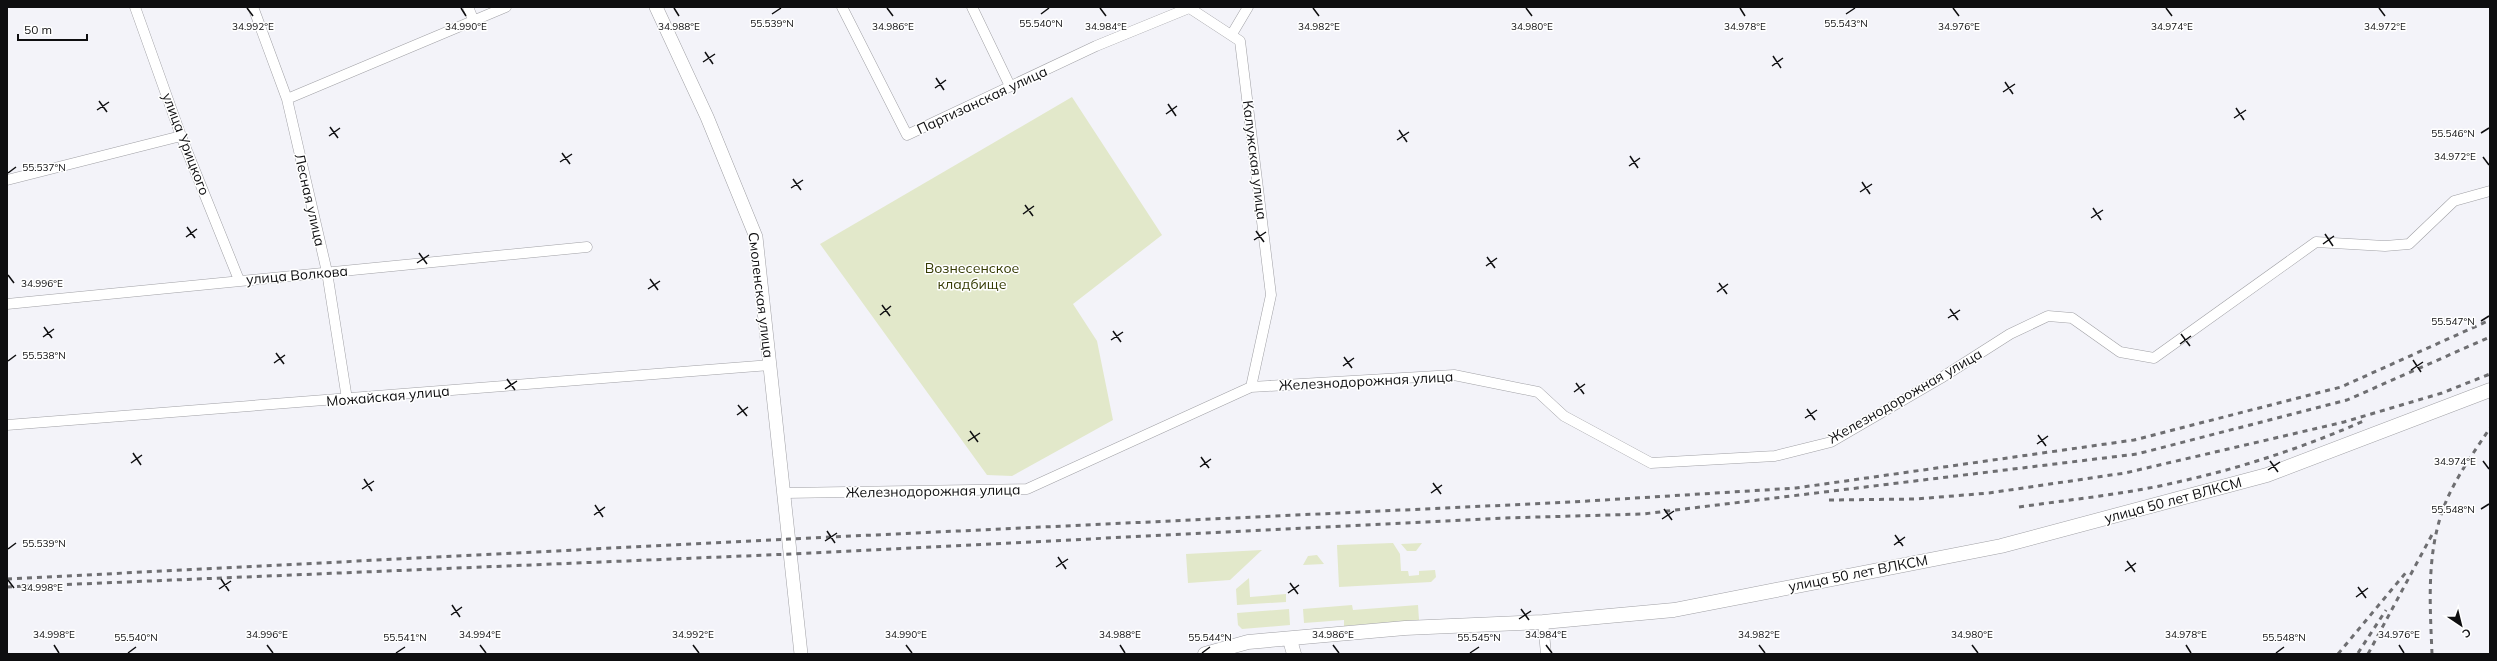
<svg xmlns="http://www.w3.org/2000/svg" width="2497" height="661" viewBox="0 0 2497 661" font-family="Mulish,sans-serif">
  <rect width="100%" height="100%" fill="#f3f3f9"/>
  <path fill="#e2e8ca" d="M1072 97 1162 235 1073 304 1097 341 1113 420 1012 476 987 475 820 244Z
    M1393 543 1400 554 1401 571H1408L1409 576 1419 575V571L1435 570 1436 577 1431 582 1339 587 1337 545Z
    M1422 543 1416 551H1407L1401 544Z
    M1262 550 1230 580 1188 583 1186 554Z
    M1317 555 1324 564 1303 565 1308 556Z
    M1249 578 1250 597 1286 594V602L1237 605 1236 589Z
    M1352 605 1353 610 1418 605 1419 620 1344 626V620L1304 623 1303 609Z
    M1289 609 1290 625 1242 629 1238 625 1237 613Z"/>
  <g fill="none" stroke-linecap="round" stroke-linejoin="round">
    <g stroke="#a0a0a5" stroke-width="11">
      <path id="minor" d="M135 7 181 136 239 280
        M253 7 287 99 327 272 347 399
        M468 7 473 19
        M842 7 907 135 1096 46 1189 8
        M972 7 1010 86
        M1188 7 1240 41 1271 295 1251 387
        M1232 34 1248 7
        M287 99 506 7
        M7 180 181 136
        M7 304 587 247
        M7 425 770 365
        M785 493 1027 489 1251 387 1454 375 1538 392 1564 416 1651 463 1775 456 1831 442 1941 378 2010 334 2048 316 2072 318 2120 352 2154 358 2316 242 2385 246 2409 244 2454 201 2490 191
        M1543 622 1546 654"/>
    </g>
    <g stroke="#a0a0a5" stroke-width="14">
      <path id="tertiary" d="M656 7 707 117 756 237 801 654"/>
    </g>
    <g stroke="#a0a0a5" stroke-width="15">
      <path id="secondary" d="M1290 640 1294 654
        M1205 654 1248 642 1405 628 1543 622 1674 610 2001 546 2267 475 2490 390"/>
    </g>
    <use href="#minor" stroke="#fff" stroke-width="10"/>
    <use href="#tertiary" stroke="#fff" stroke-width="13"/>
    <use href="#secondary" stroke="#fff" stroke-width="14"/>
    <path stroke="#6e6e71" stroke-width="3" stroke-dasharray="5 5" stroke-linecap="butt" d="M1829 500 1916 499 1989 493 2125 473 2344 422 2442 393 2490 374
      M2019 507C2074 499 2128 494 2182 481 2245 467 2307 446 2366 420
      M7 579 789 539 1572 502 1796 488 2134 440 2341 387 2490 320
      M7 587 791 554 1505 518 1643 514 2137 454 2347 400 2490 337
      M2358 653 2386 610
      M2338 654 2408 570
      M2368 654 2434 531
      M2432 654C2430 603 2426 552 2445 504 2456 477 2474 452 2490 428"/>
  </g>
  <path fill="none" stroke="#0e0e10" stroke-width="1.5" d="M247 8 253 16M461 8 466 16M674 8 679 16M887 8 893 16M1100 8 1106 16M1313 8 1319 16M1526 8 1532 16M1740 8 1745 16M1953 8 1959 16M2166 8 2172 16M2379 8 2385 16M772 14 781 8M1041 14 1049 8M1846 14 1855 8M705 52 713 64M1773 56 1781 68M703 62 715 54M1772 66 1783 58M936 78 944 90M2005 82 2013 94M935 88 946 80M2003 92 2015 84M99 101 107 112M1168 104 1176 116M2236 108 2244 120M97 110 109 102M1166 114 1177 106M2234 118 2246 110M330 127 338 138M1399 130 1407 142M2481 133 2489 128M329 136 340 128M1397 140 1409 132M562 153 570 164M1630 156 1638 168M2483 157 2489 165M560 162 572 154M1629 166 1640 158M8 173 16 167M793 179 801 190M1862 182 1870 194M791 188 803 180M1860 192 1872 184M1025 205 1033 216M2093 208 2101 220M1023 214 1034 206M2091 218 2103 210M187 227 195 238M1256 231 1264 242M2325 234 2333 246M186 237 197 229M1254 240 1266 232M2323 244 2334 236M419 253 427 264M1487 257 1495 268M417 263 429 255M1486 266 1497 258M8 275 14 283M650 279 658 290M1719 283 1727 294M648 289 660 281M1717 292 1728 284M882 305 890 316M1950 309 1958 320M880 315 891 306M1948 318 1960 310M2481 321 2489 316M44 327 52 338M1113 331 1121 342M2181 334 2190 346M43 337 54 329M1111 340 1123 332M2180 344 2191 336M276 353 284 364M1344 357 1352 368M2413 360 2421 372M8 361 16 355M274 363 285 355M1343 366 1354 358M2411 370 2423 362M507 379 515 390M1576 383 1584 394M505 389 517 381M1574 392 1585 384M738 405 747 416M1807 409 1815 420M737 415 748 407M1805 418 1817 410M970 431 978 442M2038 435 2046 446M968 441 980 433M2037 444 2048 436M133 453 141 465M1201 457 1209 468M2270 461 2278 472M2483 461 2489 469M131 463 142 455M1200 467 1211 459M2268 470 2280 462M364 479 372 491M1433 483 1441 494M362 489 374 481M1431 493 1442 485M595 505 603 517M1664 509 1672 520M2481 509 2489 504M594 515 605 507M1662 519 1674 511M827 531 835 543M1895 535 1903 546M825 541 837 533M1894 545 1905 537M8 549 16 543M1058 557 1066 569M2127 561 2135 572M1056 567 1068 559M2125 571 2136 563M221 579 229 591M8 580 14 588M1290 583 1298 594M2358 587 2366 598M219 589 231 581M1288 593 1299 585M2356 597 2368 588M452 605 460 617M1521 609 1529 620M451 615 462 607M1519 619 1531 611M54 645 59 653M267 645 273 653M480 645 486 653M693 645 699 653M906 645 912 653M1120 645 1125 653M1333 645 1339 653M1546 645 1552 653M1759 645 1765 653M1972 645 1978 653M2186 645 2191 653M2399 645 2404 653M128 653 136 647M396 653 405 647M1202 653 1210 647M1470 653 1479 647M2276 653 2284 647"/>
  <g text-anchor="middle" dominant-baseline="central" stroke-width="3" stroke-linejoin="round" paint-order="stroke">
    <g font-size="14" fill="#0e0e10" stroke="#fff">
      <text transform="translate(982 100) rotate(-25)">Партизанская улица</text>
      <text transform="translate(186 144) rotate(69)">улица Урицкого</text>
      <text transform="translate(1255 160) rotate(83)">Калужская улица</text>
      <text transform="translate(310 200) rotate(77)">Лесная улица</text>
      <text transform="translate(297 275) rotate(-5)">улица Волкова</text>
      <text transform="translate(761 295) rotate(83)">Смоленская улица</text>
      <text transform="translate(1366 381) rotate(-3)">Железнодорожная улица</text>
      <text transform="translate(388 396) rotate(-5)">Можайская улица</text>
      <text transform="translate(1905 396) rotate(-30)">Железнодорожная улица</text>
      <text transform="translate(933 491) rotate(-1)">Железнодорожная улица</text>
      <text transform="translate(2173 500) rotate(-15)">улица 50 лет ВЛКСМ</text>
      <text transform="translate(1858 573) rotate(-11)">улица 50 лет ВЛКСМ</text>
    </g>
    <g font-size="14" fill="#343a02" stroke="#fff">
      <text x="972" y="268">Вознесенское<tspan x="972" dy="16">кладбище</tspan></text>
    </g>
  </g>
  <g font-size="10" text-anchor="middle" fill="#0e0e10" stroke="#fff" stroke-width="3" stroke-linejoin="round" paint-order="stroke">
    <text x="772" y="27">55.539°N</text>
    <text x="1041" y="27">55.540°N</text>
    <text x="1846" y="27">55.543°N</text>
    <text x="253" y="30">34.992°E</text>
    <text x="466" y="30">34.990°E</text>
    <text x="679" y="30">34.988°E</text>
    <text x="893" y="30">34.986°E</text>
    <text x="1106" y="30">34.984°E</text>
    <text x="1319" y="30">34.982°E</text>
    <text x="1532" y="30">34.980°E</text>
    <text x="1959" y="30">34.976°E</text>
    <text x="1745" y="30">34.978°E</text>
    <text x="2172" y="30">34.974°E</text>
    <text x="2385" y="30">34.972°E</text>
    <text x="2453" y="137">55.546°N</text>
    <text x="2455" y="160">34.972°E</text>
    <text x="44" y="171">55.537°N</text>
    <text x="42" y="287">34.996°E</text>
    <text x="2453" y="325">55.547°N</text>
    <text x="44" y="359">55.538°N</text>
    <text x="2455" y="465">34.974°E</text>
    <text x="2453" y="513">55.548°N</text>
    <text x="44" y="547">55.539°N</text>
    <text x="42" y="591">34.998°E</text>
    <text x="54" y="638">34.998°E</text>
    <text x="267" y="638">34.996°E</text>
    <text x="480" y="638">34.994°E</text>
    <text x="693" y="638">34.992°E</text>
    <text x="906" y="638">34.990°E</text>
    <text x="1120" y="638">34.988°E</text>
    <text x="1333" y="638">34.986°E</text>
    <text x="1546" y="638">34.984°E</text>
    <text x="1759" y="638">34.982°E</text>
    <text x="1972" y="638">34.980°E</text>
    <text x="2186" y="638">34.978°E</text>
    <text x="2399" y="638">34.976°E</text>
    <text x="136" y="641">55.540°N</text>
    <text x="405" y="641">55.541°N</text>
    <text x="1210" y="641">55.544°N</text>
    <text x="1479" y="641">55.545°N</text>
    <text x="2284" y="641">55.548°N</text>
  </g>
  <rect width="2497" height="661" fill="none" stroke="#0e0e10" stroke-width="16"/>
  <g transform="translate(2461 625) rotate(145)" stroke="#ffffff" stroke-width="3" paint-order="stroke">
  <path d="M0-3L7 15L0 10L-7 15Z" fill="#0e0e10"/>
  <text y="-6" font-size="11" font-weight="bold" text-anchor="middle" fill="#0e0e10">С</text>
  </g>
  <path d="M18 34v6h69v-6" fill="none" stroke="#0e0e10" stroke-width="2"/>
  <text x="24" y="34" font-size="12" fill="#0e0e10" stroke="#ffffff" stroke-width="3" paint-order="stroke">50 m</text>
</svg>
